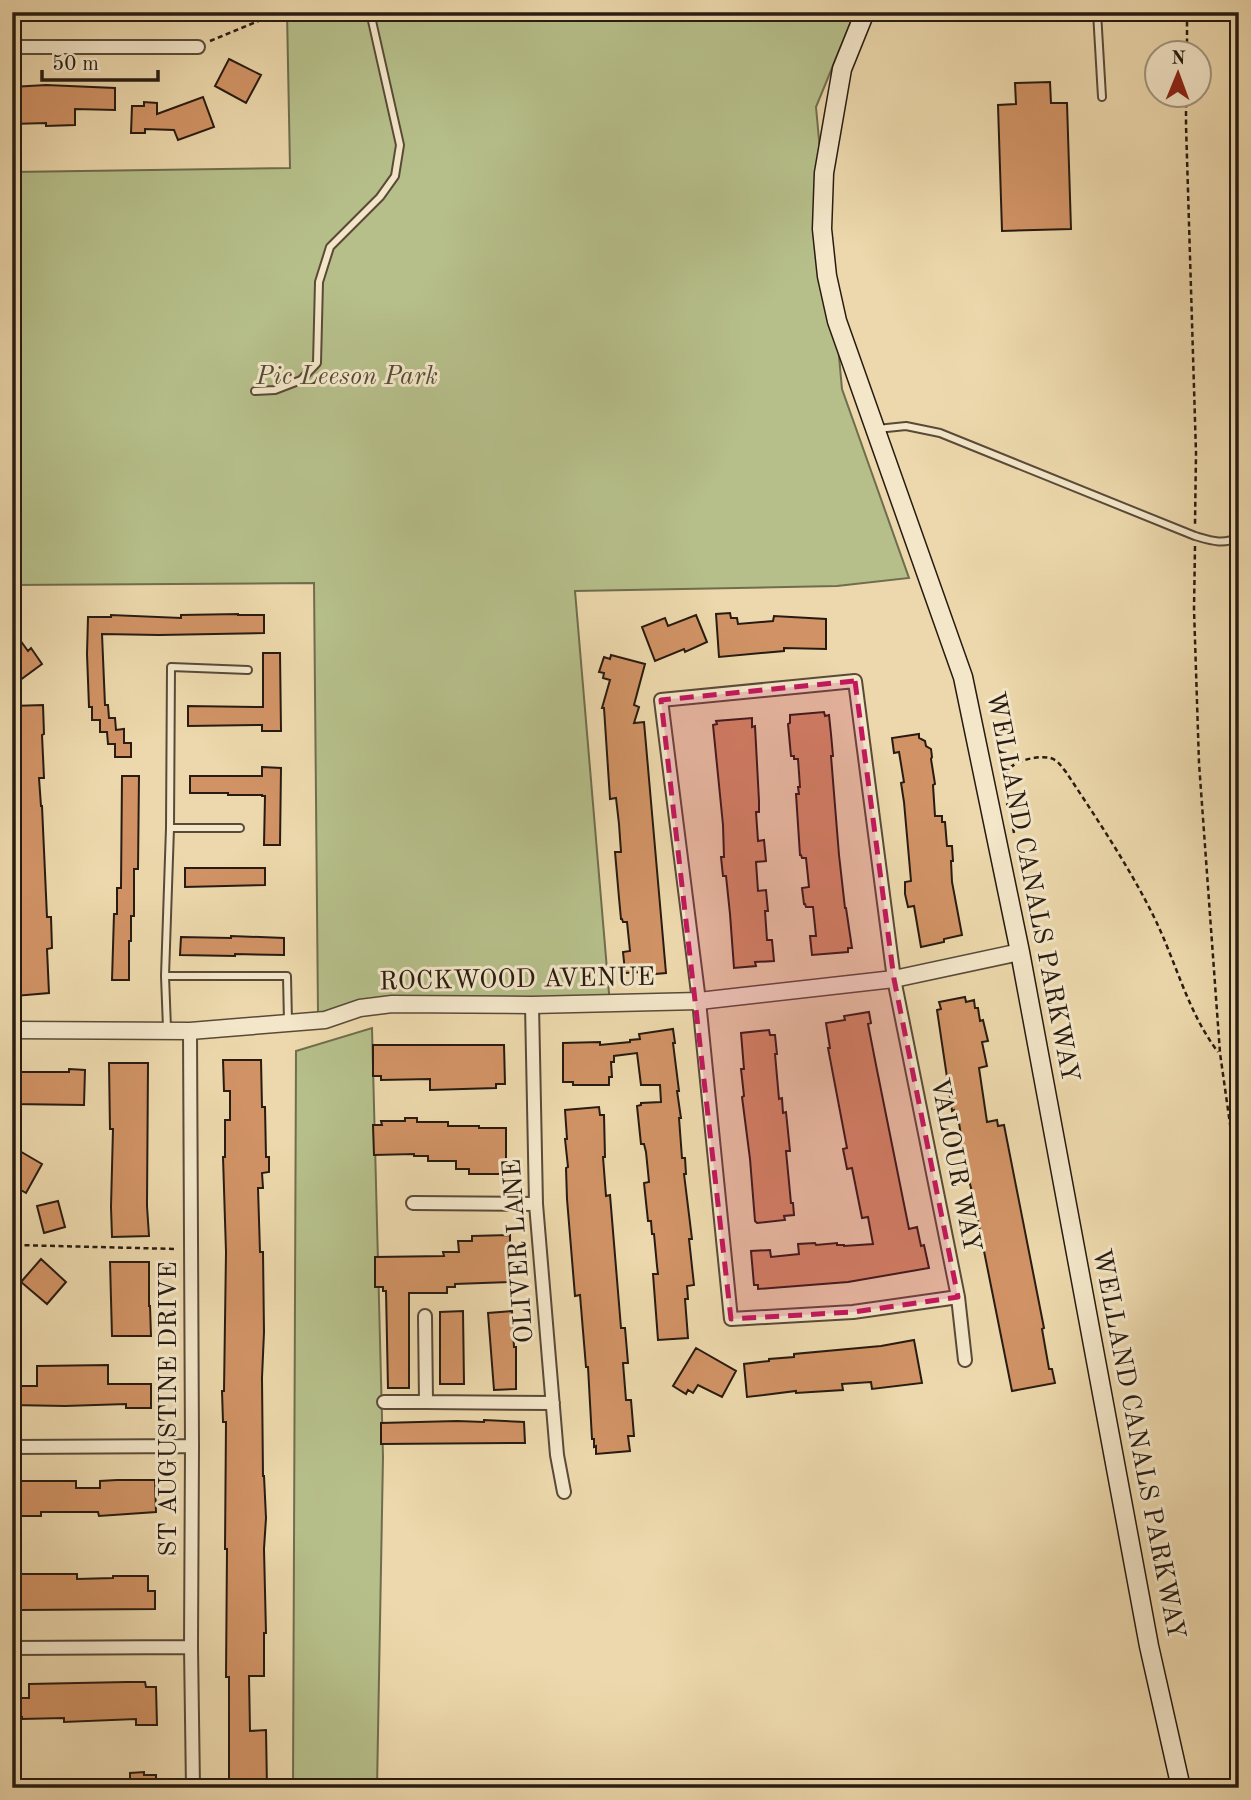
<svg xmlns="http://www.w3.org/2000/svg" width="1251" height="1800" viewBox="0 0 1251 1800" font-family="'Old Standard TT',serif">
  <rect width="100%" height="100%" fill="#ecd8ac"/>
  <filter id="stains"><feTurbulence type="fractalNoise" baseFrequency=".00286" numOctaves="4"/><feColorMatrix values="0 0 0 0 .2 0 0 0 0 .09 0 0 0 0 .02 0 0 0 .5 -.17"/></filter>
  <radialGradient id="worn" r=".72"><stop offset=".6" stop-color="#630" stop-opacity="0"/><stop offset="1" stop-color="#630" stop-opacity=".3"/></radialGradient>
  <path fill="#b6bf8a" stroke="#6f6d4e" stroke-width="2" d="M287 12H855L816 107 842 389 909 578 837 586 575 591 610 1005 318 1014 314 583 12 585V172L290 168Z
    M372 1028 383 1457 377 1788H293L296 1051Z"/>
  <path fill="#d19365" stroke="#281b11" stroke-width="2" d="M229 59 261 75 246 103 215 86Z
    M1050 82 1051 103H1067L1071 229 1002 231 998 105 1016 104 1015 83Z
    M46 85 115 88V110L75 109V125L46 126V123L12 124V87Z
    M203 97 214 127 178 140 174 130 145 129V133H131L132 106H144V102L157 103V114Z
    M730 613 731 618H737L738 624 773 621 774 616 826 619V649L784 648V651L719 657 716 614Z
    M238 614V615H264V633L159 635 102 634 105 705H108L109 718H115L116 730 124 729V743H131V757H115V744H108L107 732H100V720H92V707H89L87 654 88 617H111V615L181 618V615Z
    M696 615 707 642 685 652 684 649 655 661 642 627 665 618 668 626Z
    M12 629 28 651 31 648 42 664 12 686Z
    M263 653H280L281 731H262V725L188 726V706L263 707Z
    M611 655 645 664 634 705 639 707 634 723 644 722 666 973 644 975V972L625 973V971L623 952 630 951 627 922H623L622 919H621L619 898 615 852H621L619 824 616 798 610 799 604 708H602L610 680 603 678 604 673 599 672 604 657 610 659Z
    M43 705 44 734 42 735 44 778H39L41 806H42L47 917H51L52 948 47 949 49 993 15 996 12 933V706Z
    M824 712 825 716 829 715 831 734 833 756H831L839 855 845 908H846L852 948H848V952L812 955 810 936H816L813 907H806L805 904H804L802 888 809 887 806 858H802L801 855H800L796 794H799L798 787H800L798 759H794V756H791L788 724 790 723V715Z
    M752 718V727L755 726 759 801V812H756L758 841 764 840 766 861 756 862 758 891 766 890 768 911H765L767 940H772L774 961 755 962 756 966 734 968 730 914 726 876H723L721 857H724L723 825 713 725 717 724 716 721Z
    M919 734V738L925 741 926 746 931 749 932 757 931 759 935 784 933 785 935 816H942V822H945L947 846H952L953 861H951L952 882 962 935 944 939V942L921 947 914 906 908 907 905 894V882L911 881 904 802 901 783 904 782 899 752 894 753 892 738Z
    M262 767 281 768 280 845H264L265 796H262V795H228V793H190V776H262Z
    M122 776H139L138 869H134V916H131V941H129V980H112L114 914H117V888H121Z
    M185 868H265V885L185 887Z
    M231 936 284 938V955L235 954V956L180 955 181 937 231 938Z
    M965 997 966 1002 974 1000 975 1008H978L980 1021 983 1020 988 1041 982 1042 987 1066 979 1068 987 1122 997 1120 998 1126 1004 1125 1044 1328 1042 1329 1049 1369H1052L1055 1383 1012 1391 973 1196 967 1172 959 1123H957L954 1110 952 1111 937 1010 941 1009 939 1002Z
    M869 1012 871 1023 868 1024 876 1065 909 1229 917 1227 921 1246 924 1245 929 1268 848 1282 758 1289V1285H754L751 1251 770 1250 771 1257 799 1254 798 1244 815 1243 816 1245 837 1243V1245H844V1246L873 1244 868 1217 862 1218 852 1168 847 1169 843 1149 847 1148 828 1048H830L826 1023 845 1020 844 1016Z
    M673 1029 675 1043H673L679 1091H677L681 1118H679L682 1158H685L686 1174H684L692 1239H689L694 1285 687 1286 688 1299H685L688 1338 658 1340 653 1274H658L657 1266 654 1234H652L651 1221H648L644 1183 649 1182 646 1152 644 1144H641L637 1106 641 1105V1103L661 1102 660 1085H641L637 1053 614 1056V1062H611L612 1077H609V1085H573V1082H563V1043L600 1042V1045L630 1042V1040L640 1039 639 1034Z
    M769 1030 770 1035H775L777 1054H775L779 1099 782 1098 783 1113 786 1112 790 1151H786L791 1203H793L794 1215 784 1216 785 1220 757 1223 755 1221 750 1159 742 1097 744 1096 741 1069H744L741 1033Z
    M373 1045H504L505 1084H496V1088L430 1090V1079L381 1080V1076H373Z
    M223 1060H261L262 1107H265L266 1157H269V1172L262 1173 263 1188H258L260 1252H263L264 1332 262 1378 263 1476H264L266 1518 264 1549 266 1633H264V1676H249L250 1731 266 1730 267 1788H229V1677H226L227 1549H225L226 1422H223L222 1391H224L226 1252 223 1157H225V1120H230V1091H224Z
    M109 1063H148L147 1206 149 1236 112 1237 111 1207 113 1129H110Z
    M69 1069 85 1070 84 1105 13 1104 14 1072H69Z
    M599 1107 600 1115H604L605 1157H603L606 1196 610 1195 621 1328H625L628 1363H623L626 1400H631L634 1436H628L630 1451 596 1454V1446L594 1447V1439H592L588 1367H586L580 1295 575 1296 567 1199 566 1168 568 1167 565 1139H567L565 1110Z
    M405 1118H417V1122H448V1126H479V1128H506V1174H469V1169H456V1161H428V1156H414V1154L374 1155 373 1125H382L381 1121H405Z
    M18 1150 42 1164 26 1193 12 1185V1160Z
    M58 1201 65 1227 44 1233 37 1206Z
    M510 1235V1282L455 1284V1287H447V1293H409V1388H388L386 1291H383V1287H375V1257L444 1256 443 1252H459L458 1241H472V1236Z
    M41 1259 66 1282 47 1304 21 1282Z
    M110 1262H149V1306H150L151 1336H112Z
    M463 1311 464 1384H440V1312Z
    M512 1311 514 1347H516V1389L494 1390 488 1313Z
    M914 1340 922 1383 872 1389 871 1382 842 1384 843 1390 796 1393V1391L747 1397 744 1364 769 1361V1359L794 1357V1354L881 1346Z
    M696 1348 736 1371 722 1397 698 1385 693 1393 688 1390 686 1394 673 1386Z
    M108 1365V1384H151V1408H126V1404L65 1406 12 1405V1386H37V1366Z
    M484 1420 524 1422 525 1443 381 1444V1423L457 1421 484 1422Z
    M117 1480H155L156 1512 99 1516 98 1512H41V1516H18L17 1499 20 1498V1481H76V1488H100V1481Z
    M20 1574H77V1579L113 1578V1576H148V1591H155V1609L20 1610Z
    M127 1682H145L146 1687H156L157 1725H136V1719L64 1722V1718L22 1719V1717H16V1698H29V1684Z
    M144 1772V1775H156V1788H130V1773Z"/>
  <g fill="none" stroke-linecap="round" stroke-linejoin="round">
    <g stroke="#594a38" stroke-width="10">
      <path id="service" d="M1097 12 1102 97
        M255 391 275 390 301 380 317 363 319 282 330 247 380 197 395 176 400 145 370 12
        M877 429 906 426 940 433 1195 536C1212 541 1223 545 1239 537
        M170 828H240
        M165 976 170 828 171 667 248 670
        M167 1028 165 976H287L288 1021"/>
    </g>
    <g stroke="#594a38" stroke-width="16">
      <path id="minor" d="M12 47H198
        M532 1005 536 1204 557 1455 564 1492
        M190 1031 192 1446 191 1647 193 1788
        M413 1203 536 1204
        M958 1297 853 1312 731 1319 699 1001 661 700 855 681 894 979 958 1297 965 1360
        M425 1316 426 1402 553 1403
        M384 1402H426
        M12 1447 192 1446
        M12 1648 191 1647"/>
    </g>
    <g stroke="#594a38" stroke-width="19">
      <path id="tertiary" d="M12 1030 190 1031 325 1020 360 1008 392 1004 532 1005 699 1001 894 979 1020 952"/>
    </g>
    <g stroke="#281b11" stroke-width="21">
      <path id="secondary" d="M865 12 842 69 824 173 822 229 827 276 837 321 963 677 1020 952 1149 1646 1181 1788"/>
    </g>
    <path stroke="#281b11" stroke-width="2.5" stroke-dasharray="5 3.5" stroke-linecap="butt" d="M210 41 280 12
      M1187 52V12
      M1186 94V125L1196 453 1195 525
      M1195 546 1194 609 1199 763 1220 1053 1239 1188
      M1014 833C1011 816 1003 796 1005 779 1005 777 1007 770 1009 769 1016 760 1045 753 1055 760 1059 762 1063 769 1066 772 1097 819 1128 865 1153 915 1176 961 1187 1011 1218 1052
      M16 1245 177 1249"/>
    <use href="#service" stroke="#f3e6c9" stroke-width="6"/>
    <use href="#minor" stroke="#f3e6c9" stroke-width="12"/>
    <use href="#tertiary" stroke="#f3e6c9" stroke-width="16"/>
    <use href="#secondary" stroke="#f3e6c9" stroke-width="18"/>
  </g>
  <path fill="#c2185b" fill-opacity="0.2" stroke="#c2185b" stroke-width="5" stroke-dasharray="14 9" stroke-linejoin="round" d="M855 681 894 979 958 1297 853 1312 731 1319 661 700Z"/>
  <g text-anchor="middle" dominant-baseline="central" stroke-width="6" stroke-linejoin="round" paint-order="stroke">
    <g font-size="26" font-style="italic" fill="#534c35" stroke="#f3e6c9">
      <text x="347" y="377">Pic Leeson Park</text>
    </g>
    <g font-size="26" fill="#281b11" stroke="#f3e6c9">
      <text transform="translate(1032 887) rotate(79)">WELLAND CANALS PARKWAY</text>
      <text transform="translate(517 980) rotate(-1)">ROCKWOOD AVENUE</text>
      <text transform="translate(955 1165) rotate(79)">VALOUR WAY</text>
      <text transform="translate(519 1251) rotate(-94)">OLIVER LANE</text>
      <text transform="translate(169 1409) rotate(-90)">ST AUGUSTINE DRIVE</text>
      <text transform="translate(1138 1444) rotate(79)">WELLAND CANALS PARKWAY</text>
    </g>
  </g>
  <rect width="1251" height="1800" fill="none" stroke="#ecd8ac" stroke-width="42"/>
  <rect x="14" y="14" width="1223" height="1772" fill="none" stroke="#281b11" stroke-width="3.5"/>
  <rect x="21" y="21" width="1209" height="1758" fill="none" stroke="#281b11" stroke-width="2"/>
  <g transform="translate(1178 74) rotate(1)"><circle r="33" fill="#f3e6c9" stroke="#a2957f" stroke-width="2"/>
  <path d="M0-5L12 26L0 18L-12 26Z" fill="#8f2418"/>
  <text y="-10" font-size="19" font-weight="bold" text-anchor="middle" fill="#281b11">N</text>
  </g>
  <path d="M42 70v10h116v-10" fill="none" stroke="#281b11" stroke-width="3.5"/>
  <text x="52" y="70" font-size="21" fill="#281b11" stroke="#f3e6c9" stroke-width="5" paint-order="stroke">50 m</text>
  <rect width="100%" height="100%" filter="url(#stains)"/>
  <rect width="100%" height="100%" fill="url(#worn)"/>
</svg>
